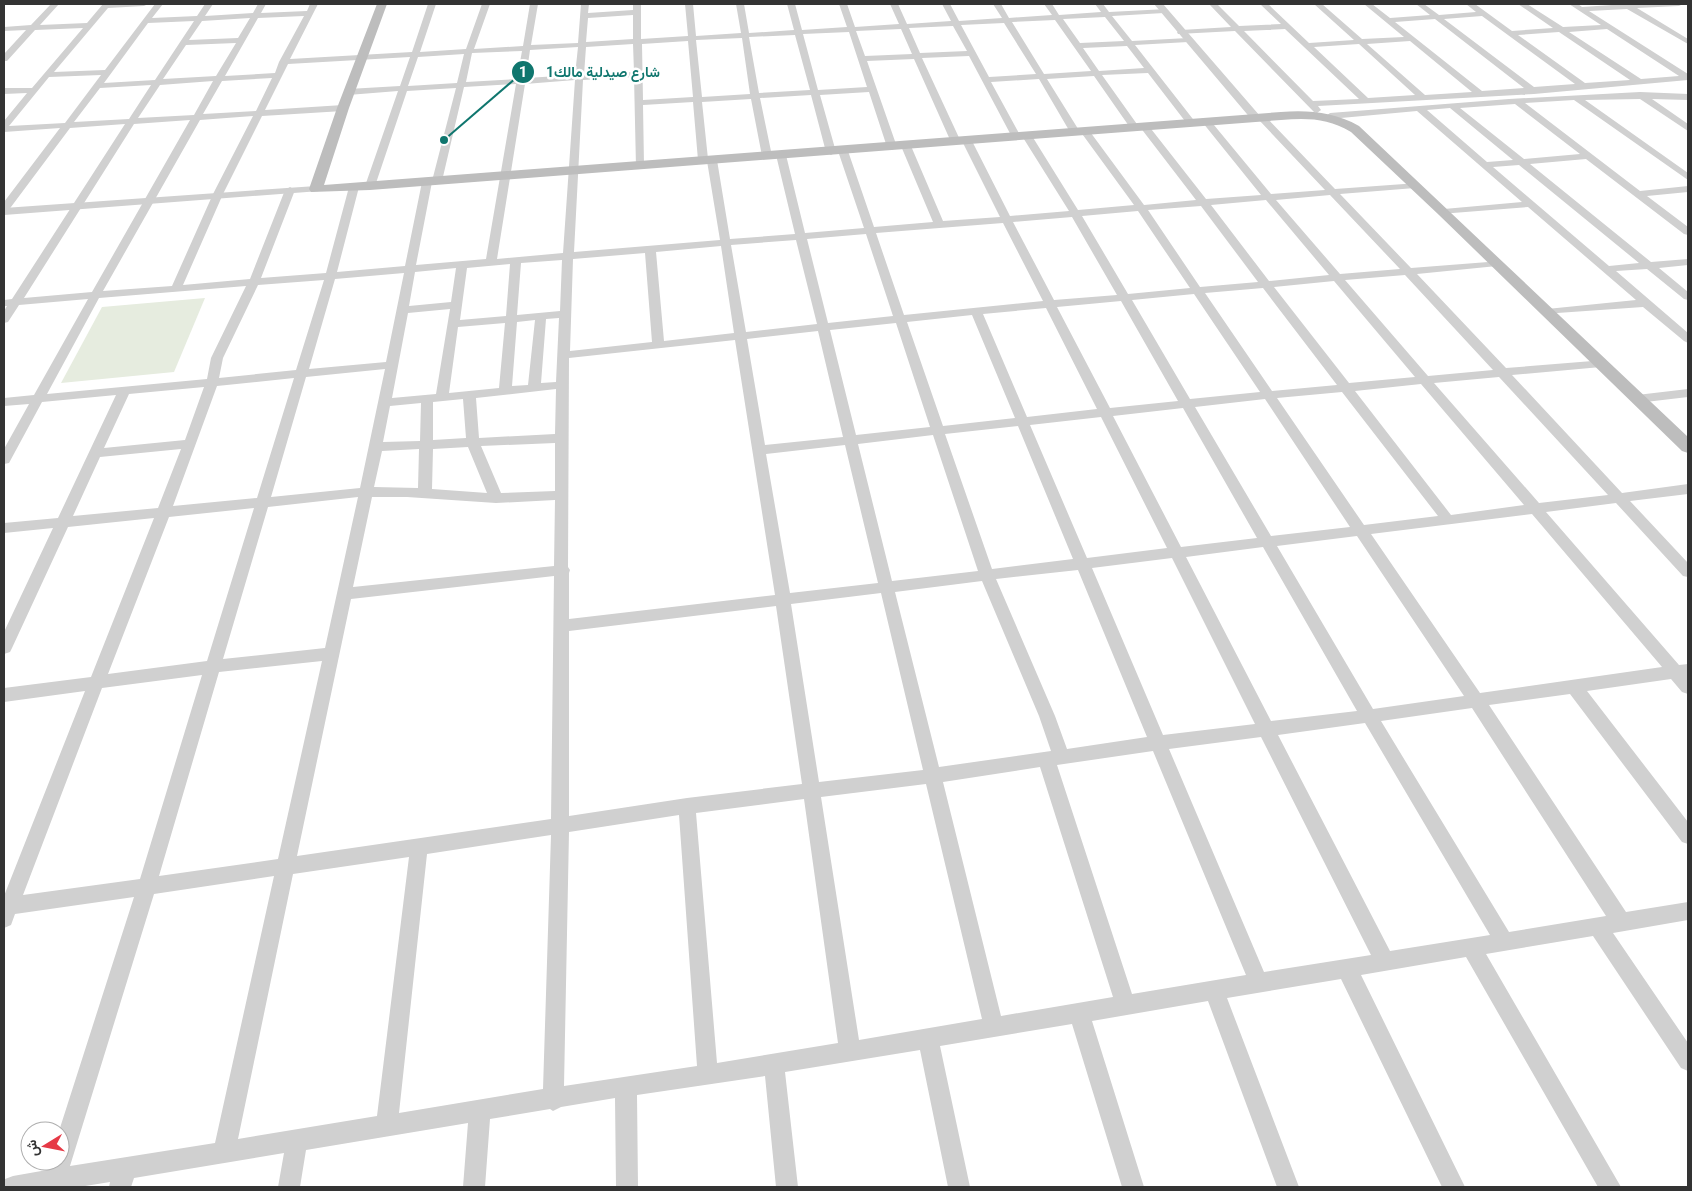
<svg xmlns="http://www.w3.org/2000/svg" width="1692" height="1191" viewBox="0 0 1692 1191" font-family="Roboto,Vazirmatn,sans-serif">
  <rect width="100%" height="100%" fill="#fff"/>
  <path fill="#e6ecdf" d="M205 298 174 372 61 383 102 307Z"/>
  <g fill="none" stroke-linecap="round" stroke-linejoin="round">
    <path fill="#d0d0d0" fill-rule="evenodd" d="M51 4H59L40 25 87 23 103 4H148L144 6 108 8 54 72 105 70 155 4H163L152 18 197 16 205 4H213L205 16 253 13 258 4H266L261 13 307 11 310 4H318L290 59 412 52 428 4H436L420 52 466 49 482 4H490L474 49 523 46 530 4H538L531 45 578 43 581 4H589L588 13 633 10V4H641V39L688 36 685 4H693L696 36 741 33 736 4H744L749 33 794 30 787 4H795L802 30 847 27 839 4H847L855 27 899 24 890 4H898L907 24 951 21 942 4H950L959 21 1002 18 993 4H1001L1009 18 1052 15 1044 4H1052L1059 15 1101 12 1095 4H1103L1109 12 1167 9V13H1164L1112 16 1132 41 1188 38 1192 40 1188 42 1135 45 1196 123 1191 126 1188 125 1148 73 1102 75 1139 127 1134 130 1131 129 1094 76 1047 79 1080 132 1075 135 1070 132 1039 79 991 82 1021 137 1019 139H1013L969 56 922 58 961 142 956 145 951 142 914 59 867 61 897 147 892 150 887 147 869 92 820 95 836 152 831 155 826 152 811 95 760 98 772 156 767 159 762 156 751 99 702 102 708 159 712 157 717 160 730 239 795 234 776 155 781 152 786 155 805 233 864 228 838 151 843 148 848 151 874 227 933 222 901 146 906 143 911 146 943 221 1000 217 962 141 967 138 972 141 1010 216 1069 211 1022 136 1027 133 1032 136 1078 210 1134 205 1080 131 1085 128 1088 129 1144 205 1196 200 1140 127 1145 124 1148 125 1206 199 1261 195 1203 123 1201 121 1206 118 1209 119 1271 194 1325 190 1259 120V116H1265L1335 189 1418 183 1420 185 1415 188 1340 194 1411 268 1501 261 1502 263 1501 265 1497 266 1417 274 1506 368 1605 360 1607 363 1601 367 1512 375 1622 493 1688 484V494L1630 501 1688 563V577L1683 576 1616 503 1546 512 1679 665 1688 664V694L1682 692 1671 679 1587 691 1688 822V844L1682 842 1570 694 1489 705 1626 912 1688 902V920L1613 933 1688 1043V1071L1681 1068 1593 936 1486 954 1621 1187H1598L1466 957 1361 975 1465 1187H1442L1341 979 1227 998 1299 1187H1277L1208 1001 1092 1021 1144 1187H1122L1072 1024 940 1046 970 1187H948L920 1050 785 1072 798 1187H776L765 1076 637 1095 638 1187H616L615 1098 561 1107 553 1111 550 1109 490 1119 485 1187H463L468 1123 306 1150 300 1187H278L284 1153 134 1178 131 1187H109L110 1182 79 1187H4L5 1179 13 1176 47 1170 50 1161H60L59 1131 134 897 15 914 11 925 4 928V896L85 691 4 702V688L91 677 154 518 68 527 12 648 10 652 4 654V632L53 528 4 533V523L58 518 116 395 42 402 9 463 4 464V449L29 404 4 406V398L34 395 88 299 19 305 8 322 4 323V311L7 306H4V300L12 299 125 124 70 128 8 211 4 212V202L60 128 4 132V121L27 93 4 94V88H32L83 28 35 30 7 61H4V54L26 30 4 31V27L31 25ZM633 15V39L586 42 588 18ZM304 16 279 62 275 73 225 76 258 18ZM1105 17 1124 41 1080 43 1063 19ZM250 18 238 38 189 40 202 21ZM1055 20 1091 71 1044 74 1012 22ZM194 21 155 80 104 83 148 23ZM1004 23 1036 74 989 77 961 25ZM953 26 967 51 920 53 909 28ZM901 29 912 54 865 56 856 31ZM849 32 867 87 818 90 803 34ZM795 35 810 90 759 93 749 37ZM742 38 750 94 702 97 696 40ZM688 41 693 97 643 100 642 44ZM236 43 216 76 163 79 186 45ZM633 44 634 72 584 75 586 47ZM1127 46 1144 68 1099 71 1083 48ZM578 47 575 75 526 78 530 50ZM522 51 517 79 466 82 472 53ZM464 54 457 83 408 86 418 57ZM410 57 400 86 348 89 344 92 348 95 398 91 365 186 367 188 370 189 375 186 407 91 456 88 432 181 437 184 442 181 464 87 516 84 486 259 416 265 432 182 427 179 422 182 405 266 337 272 359 187 354 184 349 187 326 273 261 278 295 190 290 187 285 190 250 279 183 285 223 194 262 116 343 111 347 108 343 105 265 110 288 64ZM101 75 65 123 9 126 49 77ZM634 77 636 167 639 168 644 165 643 105 693 102 698 160 703 163 707 161 720 240 574 252 583 80ZM272 78 256 111 203 114 222 81ZM575 80 563 253 497 259 525 84ZM213 81 194 115 138 118 160 85ZM151 85 129 119 74 122 100 88ZM253 116 213 194 172 286 103 291 200 120ZM190 120 92 292 24 298 134 124ZM1330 195 1400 269 1340 274 1276 200ZM1266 200 1329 275 1269 281 1211 205ZM1201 206 1258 282 1200 287 1148 210ZM1138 211 1190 288 1128 294 1082 216ZM1072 217 1117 295 1054 300 1013 222ZM1003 223 1043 301 904 315 876 233ZM866 234 893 316 828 323 807 239ZM796 240 817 324 746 332 731 245ZM721 246 734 333 664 341 656 252ZM645 253 652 342 570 351 573 259ZM562 260 560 311 517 315 521 263ZM510 264 506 316 460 320 467 268ZM456 268 451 302 409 306 415 272ZM404 273 386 362 309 369 335 279ZM1405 275 1493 370 1428 376 1345 280ZM324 280 296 370 219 378 223 358 258 285ZM1334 281 1415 377 1349 383 1274 287ZM246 286 211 358 207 379 47 394 99 298ZM1263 288 1337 385 1272 391 1205 293ZM1194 294 1260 392 1190 399 1132 300ZM1121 301 1178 401 1110 408 1057 307ZM1046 308 1097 409 1027 417 983 314ZM450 309 436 394 392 398 408 313ZM972 315 1015 418 943 426 907 322ZM559 318 556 382 541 383 546 319ZM535 320 528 385 512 386 517 322ZM505 323 499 388 449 393 458 327ZM896 323 930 427 856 435 830 330ZM818 331 843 437 765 445 747 339ZM735 340 775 595 569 619V573L570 570 568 567 569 358ZM385 369 360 488 271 497 306 377ZM1499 377 1608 495 1539 503 1434 383ZM294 378 257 498 173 506 217 386ZM1421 384 1524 505 1451 515 1355 391ZM204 387 185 440 104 448 129 394ZM556 389 555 434 479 438 476 398ZM1342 392 1438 516 1364 525 1277 398ZM463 399 466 438 433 440V402ZM1265 399 1350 527 1271 536 1195 407ZM421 403 420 441 383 442 390 406ZM1183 408 1257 538 1181 547 1113 416ZM1101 417 1167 548 1087 558 1030 425ZM1018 426 1073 559 992 569 945 434ZM933 435 978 571 892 581 858 444ZM555 443V491L501 493 481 446ZM845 445 878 583 790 593 766 454ZM468 447 487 493 432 489 433 449ZM181 449 158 508 73 516 100 457ZM419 449 418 488 374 487 382 451ZM358 497 325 648 223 659 268 507ZM372 497H407L496 503 555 500 554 566 353 587ZM254 508 207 661 108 674 169 517ZM1532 514 1662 667 1480 693 1371 534ZM1357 536 1464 696 1373 709 1277 546ZM1263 547 1357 711 1271 721 1186 557ZM1172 558 1255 724 1163 735 1092 568ZM1078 570 1147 737 1067 749 1055 716 996 579ZM554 576 551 819 297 856 351 599ZM982 581 1039 716 1051 751 939 767 895 592ZM881 593 923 770 819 782 791 604ZM776 606 802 784 687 798 569 816V631ZM322 661 278 859 159 876 219 672ZM202 675 140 879 23 895 102 688ZM1472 708 1606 916 1509 932 1381 721ZM1365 723 1490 935 1390 951 1278 735ZM1261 737 1371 955 1264 972 1169 749ZM1153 751 1246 975 1132 994 1057 765ZM1040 767 1113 997 1001 1016 943 782ZM926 784 982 1019 859 1040 821 797ZM804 799 838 1043 717 1063 696 813ZM679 815 697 1066 564 1086 569 832ZM551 835 543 1089 399 1113 427 854ZM409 857 377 1116 238 1139 293 874ZM274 876 215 1143 70 1166 154 894Z
      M1209 4H1217L1239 26 1281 24 1260 4H1268L1309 43 1354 40 1314 4H1322L1362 39 1404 37 1364 4H1372L1390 18 1430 15 1416 4H1424L1439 15 1476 12 1466 4H1475L1512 31 1553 28 1518 4H1527L1563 27 1601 25 1569 4H1578L1582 7 1627 4H1683L1679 6 1637 8 1688 39V44L1627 9 1589 11 1688 74V80L1534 94 1318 106 1321 110 1317 113 1314 112 1235 31 1178 34 1177 32 1181 30 1231 27ZM1482 16 1575 84 1534 87 1444 19ZM1435 19 1524 88 1482 91 1395 22ZM1285 29 1359 99 1313 101 1244 31ZM1607 29 1679 76 1641 79 1569 32ZM1559 32 1630 80 1585 83 1518 35ZM1410 41 1472 92 1425 95 1367 44ZM1359 44 1415 95 1368 98 1314 47Z
      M1640 92 1688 94V100L1652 99 1688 124V131L1640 99 1585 100 1688 173V180L1574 100 1525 103 1640 191 1688 186V192L1647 196 1688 227V235L1684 234 1586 159 1530 164 1651 262 1688 259V265L1659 268 1688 292V300L1684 299 1647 269 1616 271 1688 333V343L1684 341 1643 307 1543 314 1541 312 1543 310 1547 309 1636 300 1528 207 1440 214V210L1444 209 1522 202 1417 111 1330 119 1326 116 1330 113 1509 99ZM1515 104 1580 154 1524 159 1460 108ZM1450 108 1513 160 1487 162 1427 110ZM1519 165 1639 263 1609 266 1493 167Z
      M1688 389V397L1637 403 1631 399 1637 395Z"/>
    <path fill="#d0d0d0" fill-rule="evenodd" d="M1154 4H1163L1260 116 1261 118 1260 120H1252Z
      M316 186 322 189 320 191 4 215V208Z"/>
    <path fill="#bdbdbd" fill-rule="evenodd" d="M377 4H387L349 108 324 185 1281 112C1309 110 1334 112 1359 126L1688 437V453L1682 451 1439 215 1351 132C1328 118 1307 118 1281 120L370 190 311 192 309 189 337 108Z"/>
  </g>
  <path fill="none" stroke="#0f766e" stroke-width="2" d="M444 140L523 72"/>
  <g fill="#0f766e" stroke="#fff" stroke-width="2">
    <circle cx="444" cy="140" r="5"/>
    <circle cx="523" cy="72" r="12"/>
  </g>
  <g font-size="15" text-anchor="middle" font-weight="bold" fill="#fff">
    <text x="523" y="77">1</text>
  </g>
  <g font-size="14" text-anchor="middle" font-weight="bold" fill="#0f766e" stroke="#fff" stroke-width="5" stroke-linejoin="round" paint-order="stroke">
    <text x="603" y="77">شارع صيدلية مالك1</text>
  </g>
  <rect width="1692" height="1191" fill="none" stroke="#333333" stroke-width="10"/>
  <g transform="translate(45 1146) rotate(260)"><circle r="24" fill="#ffffff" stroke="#adadad"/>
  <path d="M0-4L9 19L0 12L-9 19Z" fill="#e63946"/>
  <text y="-8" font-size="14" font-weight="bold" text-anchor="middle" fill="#333333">ش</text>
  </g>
</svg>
